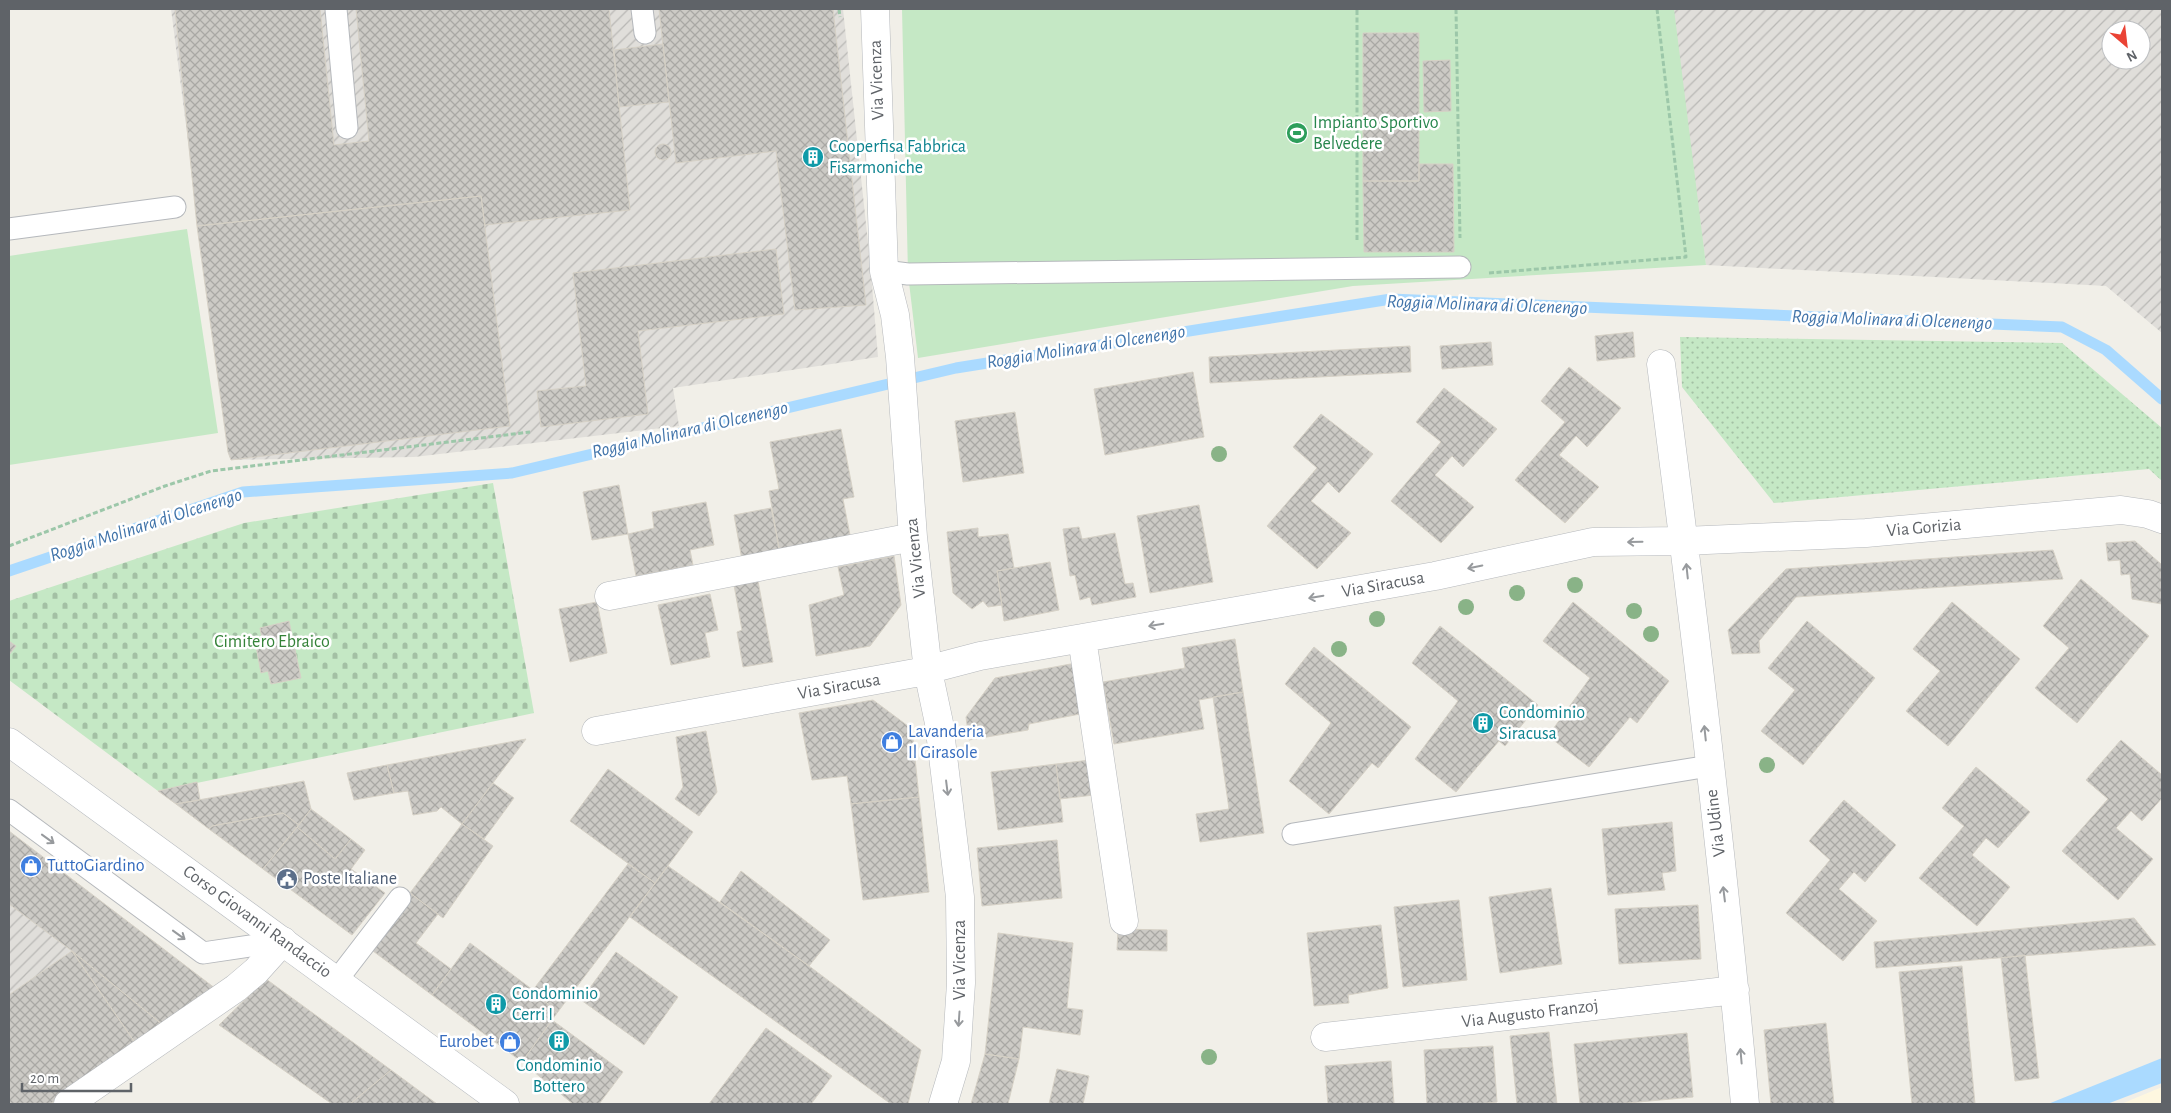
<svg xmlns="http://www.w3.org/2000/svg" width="2171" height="1113" viewBox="0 0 2171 1113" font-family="'Alegreya Sans',sans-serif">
  <defs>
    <pattern id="industrial-furrows" width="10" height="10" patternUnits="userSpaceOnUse" patternTransform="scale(1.25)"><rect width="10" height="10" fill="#e0deda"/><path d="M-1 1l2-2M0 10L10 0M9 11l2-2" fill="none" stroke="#b9b8b5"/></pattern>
    <pattern id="cemetery-stones" width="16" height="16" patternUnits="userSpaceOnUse" patternTransform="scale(1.25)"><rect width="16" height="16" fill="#c5e8c5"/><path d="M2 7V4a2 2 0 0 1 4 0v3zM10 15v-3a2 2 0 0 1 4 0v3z" fill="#a3c0a4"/></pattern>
    <pattern id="park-dots" width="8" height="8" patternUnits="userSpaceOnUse" patternTransform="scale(1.25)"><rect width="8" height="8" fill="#c5e8c5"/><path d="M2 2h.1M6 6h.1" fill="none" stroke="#a3c0a4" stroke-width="1.8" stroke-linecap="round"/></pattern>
    <pattern id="building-cross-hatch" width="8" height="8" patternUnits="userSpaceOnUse" patternTransform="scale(1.25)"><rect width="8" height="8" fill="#cccac5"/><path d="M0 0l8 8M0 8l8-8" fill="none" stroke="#a9a8a4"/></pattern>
  </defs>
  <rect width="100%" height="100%" fill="#f1efe8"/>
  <path fill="#fef7e0" d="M2162 1087V1104H2121Z"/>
  <path fill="url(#industrial-furrows)" fill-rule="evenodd" d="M171 9H843L870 261 878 357 673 388 679 426 414 457 231 460 228 452Z
    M1671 9H2162V333L2106 286 1706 265ZM2111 30H2141V60H2111Z
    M9 904 72 951 136 1044 50 1104H9Z"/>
  <path fill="#c5e8c5" d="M902 9H1674L1706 265 1353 286 918 358 908 274Z
    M187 229 218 433 9 465V256Z"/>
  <path fill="url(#cemetery-stones)" d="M493 483 534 713 158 791 9 680V601L244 523Z"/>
  <path fill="url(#park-dots)" d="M1680 337 2062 343 2162 428V481L2149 469 1774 503 1682 387Z"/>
  <path fill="#aadaff" d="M2162 1058V1083L2107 1104H2048Z"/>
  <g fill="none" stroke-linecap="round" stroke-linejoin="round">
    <path stroke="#aadaff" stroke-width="11" d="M9 571 243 492 512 473 956 368 1391 299 2062 327 2106 350 2162 399"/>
  </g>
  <path fill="url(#building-cross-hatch)" stroke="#d6d1c6" d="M175 9H320L334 145 369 141 356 9H609L630 210 485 225 481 196 197 226Z
    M659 9H833L866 305 795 310 776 151 676 163Z
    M1363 33H1419V181H1363Z
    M663 44 669 102 619 107 614 50Z
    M1450 60 1451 111 1424 112 1423 61Z
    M655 152a8 8 0 1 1 16 0a8 8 0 1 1-16 0Z
    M1419 164H1453L1454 252H1364L1363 181H1419Z
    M481 196 510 426 231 460 228 452 197 226Z
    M776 249 784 314 638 331 648 414 541 427 537 391 586 386 573 273Z
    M1633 332 1635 357 1597 361 1595 336Z
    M1491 342 1493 365 1442 369 1440 346Z
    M1410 346 1411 372 1210 383 1209 357Z
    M1569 367 1621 408 1587 447 1576 436 1559 455 1599 487 1565 523 1515 480 1565 422 1541 401Z
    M1193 372 1204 437 1105 455 1094 389Z
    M1444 388 1497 429 1463 467 1452 456 1435 475 1474 507 1441 543 1391 501 1441 442 1416 422Z
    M1015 412 1024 473 963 482 955 421Z
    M1321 414 1373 454 1339 493 1328 482 1311 501 1351 533 1317 569 1267 526 1317 468 1293 447Z
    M841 429 854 497 843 499 851 540 780 553 769 491 779 489 770 442Z
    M619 485 628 534 592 540 583 492Z
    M706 502 714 545 690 550 693 565 636 576 628 534 654 528 652 512Z
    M1199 505 1213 582 1150 593 1137 516Z
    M771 508 780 553 742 560 734 515Z
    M1079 527 1082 539 1115 533 1125 584 1133 583 1136 597 1092 605 1090 597 1080 600 1075 575 1070 576 1063 529Z
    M978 528V537L1008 534 1014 568 997 571 1002 605 988 607 983 601 972 609 953 593 947 532Z
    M2135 541 2162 565V604L2132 599 2130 574 2121 575 2120 560 2108 561 2106 543Z
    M2053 550 2063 579 1796 597 1759 641 1760 653 1732 654 1728 630 1786 569Z
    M894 556 901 605 870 646 816 656 809 605 844 595 838 567Z
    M1050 562 1059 610 1004 621 997 571Z
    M2081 579 2149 636 2077 723 2035 688 2069 648 2043 626Z
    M758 581 773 662 743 667 737 632 742 630 734 585Z
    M710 594 718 630 705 633 710 657 671 665 658 605Z
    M597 602 607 653 570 662 559 609Z
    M1573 602 1669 681 1637 723 1630 717 1589 767 1548 736 1590 678 1543 641Z
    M1952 602 2020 659 1948 746 1906 711 1940 671 1913 649Z
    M289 621 301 678 271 684 268 671 261 673 256 646 263 644 260 628Z
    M1807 621 1875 678 1803 765 1761 731 1795 690 1768 668Z
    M1440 626 1538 705 1505 746 1499 741 1456 792 1415 759 1458 701 1412 663Z
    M1235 639 1243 692 1199 700 1204 729 1114 744 1103 682 1185 668 1182 648Z
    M9 641 16 646 9 655Z
    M1314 647 1411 727 1378 768 1372 763 1329 814 1289 781 1331 723 1285 684Z
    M1076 663 1085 713 1029 724 1028 730 969 740 966 717 995 678Z
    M1243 692 1264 833 1200 842 1196 814 1229 809 1213 697Z
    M873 700 912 729 919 797 851 804 847 776 812 780 799 713Z
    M706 731 717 792 699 816 675 799 683 787 676 737Z
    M526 739 462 824 441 807 437 811 413 815 408 791 394 793 387 765Z
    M2121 740 2162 775V798L2142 821 2131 811 2116 828 2153 859 2118 900 2062 851 2108 799 2086 780Z
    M1090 760 1094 795 1060 799 1056 764Z
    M1056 764 1063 822 998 830 991 772Z
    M387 765 394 793 354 800 347 773Z
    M1976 767 2030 812 1998 848 1986 838 1972 855 2010 887 1977 926 1919 878 1964 826 1942 808Z
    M608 769 693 832 655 883 570 821Z
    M304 781 311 809 299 825 283 813 212 826 209 829 176 804Z
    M197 782 200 800 176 804 158 791Z
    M493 783 514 798 484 839 462 824Z
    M919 797 929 892 863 900 851 804Z
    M1844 800 1896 845 1865 882 1854 872 1839 889 1877 921 1843 961 1786 913 1830 860 1809 841Z
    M311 809 351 839 335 859 297 827Z
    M283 813 299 825 263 869 209 829 212 826Z
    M1672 822 1676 871 1662 873 1665 890 1608 895 1602 829Z
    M462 824 493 846 443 918 410 893Z
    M297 827 335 859 351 839 365 850 351 869 385 893 352 935 263 869Z
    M9 831 216 989 163 1025 72 951 9 904Z
    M1057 840 1062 898 982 906 977 848Z
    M628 864 655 883 557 1013 533 990Z
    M668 866 809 966 921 1050 908 1104H891L630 917Z
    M741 871 830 940 809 966 720 902Z
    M1551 888 1562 964 1500 973 1489 897Z
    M410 893 438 914 416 943 451 969 432 995 369 948Z
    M1459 900 1467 980 1403 987 1394 907Z
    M1698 905 1701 959 1619 964 1615 909Z
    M2134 918 2156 945 1876 968 1874 942Z
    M1381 925 1388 988 1348 995 1349 1003 1314 1006 1307 933Z
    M1118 929 1167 930V951L1117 950Z
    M998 933 1073 943 1067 1008 1083 1010 1080 1035 1023 1027 1019 1059 985 1054Z
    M470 943 537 993 557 1013 522 1062 432 995Z
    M72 951 136 1044 50 1104H9V995Z
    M72 951 163 1025 136 1044Z
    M616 952 678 997 644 1045 581 1000Z
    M2025 955 2039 1078 2015 1081 2001 958Z
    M1962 966 1975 1104H1912L1899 972Z
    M266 979 391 1070 350 1104H332L219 1025Z
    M552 1020 623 1072 599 1104H573L522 1062Z
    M1826 1023 1834 1104H1771L1764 1030Z
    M766 1028 832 1076 811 1104H709Z
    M1549 1032 1557 1104H1517L1510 1036Z
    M1687 1033 1693 1097 1617 1104H1580L1574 1044Z
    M1493 1046 1497 1102 1478 1104H1427L1424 1050Z
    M985 1054 1019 1059 1008 1104H971Z
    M1391 1061 1394 1104H1328L1325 1066Z
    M1057 1069 1089 1076 1083 1104H1049Z
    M391 1070 437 1104H350Z"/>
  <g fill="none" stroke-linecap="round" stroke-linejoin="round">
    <g stroke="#b5b8bc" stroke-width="23">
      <path id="lane" d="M336 9 347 128
        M642 9 645 33
        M9 229 175 207
        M884 271 908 274 1460 267
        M9 810 203 953 283 941
        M1293 834 1709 766
        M337 980 400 898"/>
    </g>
    <g stroke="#b5b8bc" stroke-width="29">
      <path id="street" d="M875 9 884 271 895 315 900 357 913 537 928 671 939 723 960 897 961 983 956 1061 943 1104
        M1661 364C1693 610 1723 857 1745 1104
        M609 596 913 537
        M1082 638 1124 921
        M596 731 915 673 980 656 1435 576 1593 542 1684 541 1866 533 2121 510 2148 514 2162 519
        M1325 1037 1735 990
        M68 1104 236 988 256 971 283 941"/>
    </g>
    <g stroke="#b6babf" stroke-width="29">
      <path id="secondary" d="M9 742 505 1104"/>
    </g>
    <path stroke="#9cc7a9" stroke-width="3" stroke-dasharray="5 2.5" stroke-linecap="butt" d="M839 9 840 17
      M1456 9 1460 238
      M1357 240V9
      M1489 273 1686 257 1657 9
      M9 546 165 486 211 471 530 432"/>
    <use href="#lane" stroke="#fff" stroke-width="21"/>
    <use href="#street" stroke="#fff" stroke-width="28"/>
    <use href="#secondary" stroke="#fff" stroke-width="28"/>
  </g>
  <g fill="#89b387">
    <circle cx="1219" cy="454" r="8"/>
    <circle cx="1575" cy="585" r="8"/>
    <circle cx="1517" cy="593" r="8"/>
    <circle cx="1466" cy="607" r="8"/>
    <circle cx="1634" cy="611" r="8"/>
    <circle cx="1377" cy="619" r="8"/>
    <circle cx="1651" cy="634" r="8"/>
    <circle cx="1339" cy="649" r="8"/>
    <circle cx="1767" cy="765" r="8"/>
    <circle cx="1209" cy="1057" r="8"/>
  </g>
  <defs><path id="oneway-shaft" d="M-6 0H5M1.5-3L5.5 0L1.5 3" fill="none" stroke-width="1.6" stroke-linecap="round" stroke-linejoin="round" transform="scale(1.25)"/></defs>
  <g stroke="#979a9d">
    <use href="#oneway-shaft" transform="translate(1635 542) rotate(179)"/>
    <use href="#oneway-shaft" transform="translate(1475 567) rotate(168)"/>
    <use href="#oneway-shaft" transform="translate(1687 571) rotate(-96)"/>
    <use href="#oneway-shaft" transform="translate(1316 597) rotate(170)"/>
    <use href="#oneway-shaft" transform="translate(1156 625) rotate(170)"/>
    <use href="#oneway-shaft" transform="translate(1705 733) rotate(-96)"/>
    <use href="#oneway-shaft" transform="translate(947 788) rotate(83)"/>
    <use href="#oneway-shaft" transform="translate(48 839) rotate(36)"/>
    <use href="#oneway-shaft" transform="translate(1724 894) rotate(-97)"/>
    <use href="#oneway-shaft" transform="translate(179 935) rotate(36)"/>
    <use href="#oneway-shaft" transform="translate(959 1019) rotate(94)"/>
    <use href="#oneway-shaft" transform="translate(1741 1056) rotate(-95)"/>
  </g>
  <defs>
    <g id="stadium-disc" transform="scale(1.125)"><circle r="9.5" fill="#2e9e5b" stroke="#fff"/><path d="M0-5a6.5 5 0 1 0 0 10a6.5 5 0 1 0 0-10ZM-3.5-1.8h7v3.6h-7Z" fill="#fff"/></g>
    <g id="building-disc" transform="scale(1.125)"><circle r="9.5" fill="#0f9aa8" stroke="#fff"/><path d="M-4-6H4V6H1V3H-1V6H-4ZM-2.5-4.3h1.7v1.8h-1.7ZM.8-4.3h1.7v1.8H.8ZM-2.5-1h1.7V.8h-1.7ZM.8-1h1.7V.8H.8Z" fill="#fff"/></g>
    <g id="shop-disc" transform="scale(1.125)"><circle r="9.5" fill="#3f7fe0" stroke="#fff"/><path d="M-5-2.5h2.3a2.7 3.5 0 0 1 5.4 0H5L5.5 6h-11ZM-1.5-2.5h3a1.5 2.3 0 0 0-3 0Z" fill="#fff"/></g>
    <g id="civic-disc" transform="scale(1.125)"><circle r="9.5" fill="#5c6f8a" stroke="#fff"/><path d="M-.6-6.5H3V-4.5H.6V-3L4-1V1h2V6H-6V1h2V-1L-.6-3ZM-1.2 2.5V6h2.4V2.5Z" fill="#fff"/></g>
  </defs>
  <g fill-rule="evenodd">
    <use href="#stadium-disc" x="1297" y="133"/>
    <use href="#building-disc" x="813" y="157"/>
    <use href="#building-disc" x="1483" y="723"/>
    <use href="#shop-disc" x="892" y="742"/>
    <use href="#shop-disc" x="31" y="866"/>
    <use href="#civic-disc" x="287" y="879"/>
    <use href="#building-disc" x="496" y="1004"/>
    <use href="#building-disc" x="559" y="1041"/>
    <use href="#shop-disc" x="510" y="1042"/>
  </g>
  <g text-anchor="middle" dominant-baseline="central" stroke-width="5" stroke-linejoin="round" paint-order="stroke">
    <g font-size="18" fill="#5f6368" stroke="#fff">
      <text transform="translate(877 80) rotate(-92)">Via Vicenza</text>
      <text transform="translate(1924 528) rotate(-5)">Via Gorizia</text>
      <text transform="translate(916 558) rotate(-96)">Via Vicenza</text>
      <text transform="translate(1383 585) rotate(-10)">Via Siracusa</text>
      <text transform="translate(839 687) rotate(-10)">Via Siracusa</text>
      <text transform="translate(1716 823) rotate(-97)">Via Udine</text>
      <text transform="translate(257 922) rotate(36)">Corso Giovanni Randaccio</text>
      <text transform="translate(960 960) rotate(-90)">Via Vicenza</text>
      <text transform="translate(1530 1014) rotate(-7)">Via Augusto Franzoj</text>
    </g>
    <g font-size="18" fill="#27864d" stroke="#fff" text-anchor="start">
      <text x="1313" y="123">Impianto Sportivo<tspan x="1313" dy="21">Belvedere</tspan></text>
    </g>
    <g font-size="18" fill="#0d838f" stroke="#fff" text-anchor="start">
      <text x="829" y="147">Cooperfisa Fabbrica<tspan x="829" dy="21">Fisarmoniche</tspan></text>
      <text x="1499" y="713">Condominio<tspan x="1499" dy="21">Siracusa</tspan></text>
      <text x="512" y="994">Condominio<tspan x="512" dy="21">Cerri I</tspan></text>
      <text x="559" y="1066" text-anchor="middle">Condominio<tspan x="559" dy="21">Bottero</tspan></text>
    </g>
    <g font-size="18" fill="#348238" stroke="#fff">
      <text x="272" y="642">Cimitero Ebraico</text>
    </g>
    <g font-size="18" fill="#366cbe" stroke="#fff" text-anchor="start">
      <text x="908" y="732">Lavanderia<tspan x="908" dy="21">Il Girasole</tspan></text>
      <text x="47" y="866">TuttoGiardino</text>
      <text x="494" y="1042" text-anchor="end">Eurobet</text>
    </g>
    <g font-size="18" fill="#4e5e75" stroke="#fff" text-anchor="start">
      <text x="303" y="879">Poste Italiane</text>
    </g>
    <g font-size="19" font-style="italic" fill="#4174aa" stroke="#fff">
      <text transform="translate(1487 305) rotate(2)">Roggia Molinara di Olcenengo</text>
      <text transform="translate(1892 320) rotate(2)">Roggia Molinara di Olcenengo</text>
      <text transform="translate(1086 347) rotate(-9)">Roggia Molinara di Olcenengo</text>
      <text transform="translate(690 430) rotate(-13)">Roggia Molinara di Olcenengo</text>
      <text transform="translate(146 525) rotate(-18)">Roggia Molinara di Olcenengo</text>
    </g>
  </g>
  <rect width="2171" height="1113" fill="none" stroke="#5f6368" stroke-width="20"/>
  <g transform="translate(2126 45) rotate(152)"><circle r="24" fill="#ffffff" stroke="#bfc1c3"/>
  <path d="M0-4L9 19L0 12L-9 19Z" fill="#ea4335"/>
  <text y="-8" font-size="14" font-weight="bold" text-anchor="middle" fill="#5f6368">N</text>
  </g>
  <path d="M22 1083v8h109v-8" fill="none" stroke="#5f6368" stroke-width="2.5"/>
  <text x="30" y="1083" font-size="15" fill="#5f6368" stroke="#ffffff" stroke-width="4" paint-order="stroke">20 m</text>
</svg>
